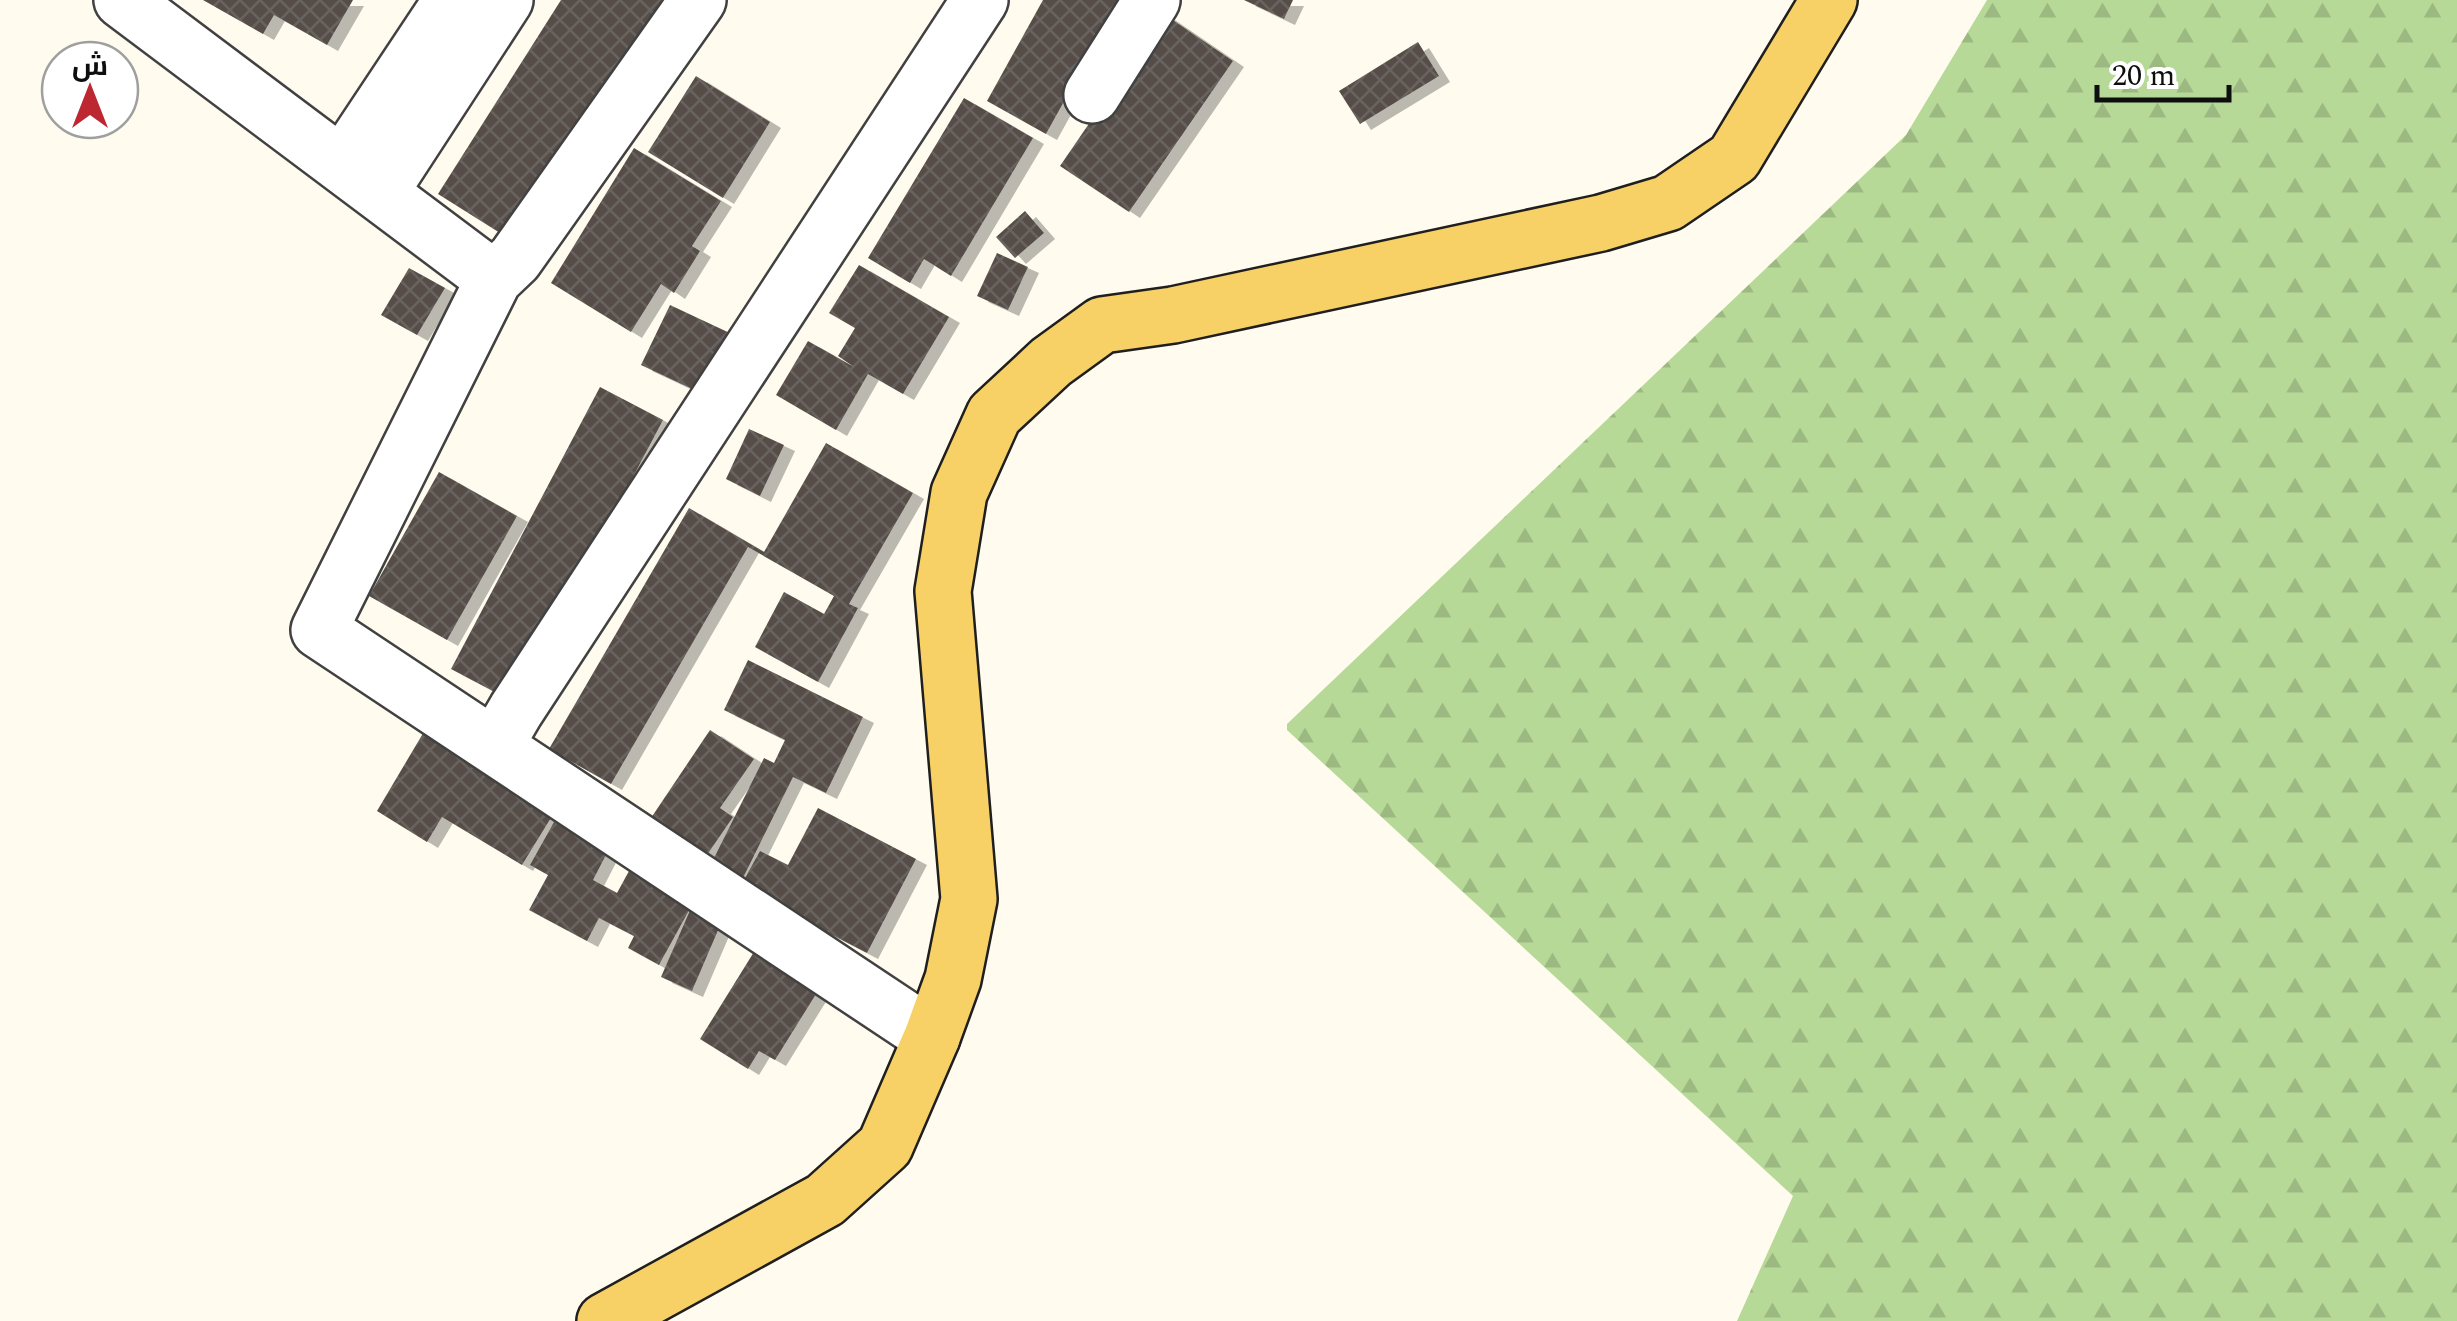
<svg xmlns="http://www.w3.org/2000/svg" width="2457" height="1321" viewBox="0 0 2457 1321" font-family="Spectral,Cairo,serif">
  <defs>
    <pattern id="forest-firs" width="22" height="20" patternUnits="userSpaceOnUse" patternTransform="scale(2.5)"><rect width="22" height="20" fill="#b7d998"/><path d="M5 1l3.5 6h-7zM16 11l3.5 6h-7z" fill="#9cb982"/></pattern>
    <pattern id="building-cross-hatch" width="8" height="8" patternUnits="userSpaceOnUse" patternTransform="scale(2.5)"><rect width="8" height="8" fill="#564e4a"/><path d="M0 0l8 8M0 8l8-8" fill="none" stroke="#696360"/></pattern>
    <filter id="shadow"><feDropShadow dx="11" dy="6" stdDeviation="0" flood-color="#0004"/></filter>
  </defs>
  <rect width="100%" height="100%" fill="#fffbee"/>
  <path fill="url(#forest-firs)" d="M1987 0H2457V1321H1737L1793 1196 1287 730V724L1906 135Z"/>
  <path fill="url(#building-cross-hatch)" filter="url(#shadow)" d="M203 0H353L327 45 274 15 263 34Z
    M561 0H682L524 248 438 194Z
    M1043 0H1120L1046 134 987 101Z
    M1244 0H1293L1284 19Z
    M1164 14 1233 61 1129 212 1060 166Z
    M1418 42 1439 76 1360 124 1339 91Z
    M696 76 770 122 723 198 648 152Z
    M964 98 1033 138 951 276 924 259 910 283 868 258Z
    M634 148 721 201 692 246 700 251 674 293 661 284 631 332 551 283Z
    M1025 211 1044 233 1015 258 996 237Z
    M997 253 1028 267 1008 310 977 296Z
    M859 265 949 317 903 394 868 374 836 430 776 395 808 341 854 367 838 356 855 328 829 313Z
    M409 268 445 288 417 335 381 315Z
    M670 305 734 335 705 395 641 365Z
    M600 387 663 420 514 702 451 669Z
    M749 429 784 445 760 496 726 479Z
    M826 443 913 493 849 604 858 608 818 682 755 647 784 592 824 614 834 596 748 547 611 784 549 749 689 508 764 552Z
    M439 472 517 516 447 640 369 596Z
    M748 660 863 717 826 793 793 777 743 878 712 862 764 758 774 763 785 740 724 710Z
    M425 730 557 808 522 865 442 817 427 842 377 811Z
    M710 730 754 759 720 808 733 817 707 855 651 818Z
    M818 808 916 859 867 953 740 887 760 851 788 865Z
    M554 822 608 851 593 880 617 893 635 860 698 894 659 965 628 948 634 936 599 918 587 941 529 910 548 875 530 865Z
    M691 908 722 921 692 991 661 977Z
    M767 931 831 970 775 1060 759 1051 748 1069 700 1039Z"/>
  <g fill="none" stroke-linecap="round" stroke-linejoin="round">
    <g stroke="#414141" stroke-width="60">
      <path id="minor" d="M122 0 494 279 319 630 932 1037
        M1092 95 1152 0
        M343 164 452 0
        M380 192 505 0
        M494 279 515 259 698 0
        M495 746 516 710 980 0"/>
    </g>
    <g stroke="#1f1f1f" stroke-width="60">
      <path id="major" d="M605 1321 825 1200 885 1146 932 1037 953 979 969 899 943 591 959 493 994 415 1051 362 1102 325 1173 315 1601 223 1668 203 1734 158 1829 0"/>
    </g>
    <use href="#minor" stroke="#fff" stroke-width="55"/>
    <use href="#major" stroke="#f7d066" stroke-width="55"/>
  </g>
  <g transform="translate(90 90)"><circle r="48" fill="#ffffff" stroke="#9f9f9f" stroke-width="2.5"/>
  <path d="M0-8L18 38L0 25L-18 38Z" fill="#bd2732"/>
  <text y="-15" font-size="28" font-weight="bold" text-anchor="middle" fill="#0e0e0e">ش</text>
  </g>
  <path d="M2097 85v15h132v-15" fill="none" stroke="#0e0e0e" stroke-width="5"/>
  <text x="2112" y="85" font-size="30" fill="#0e0e0e" stroke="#ffffff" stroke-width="8" paint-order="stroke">20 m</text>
</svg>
